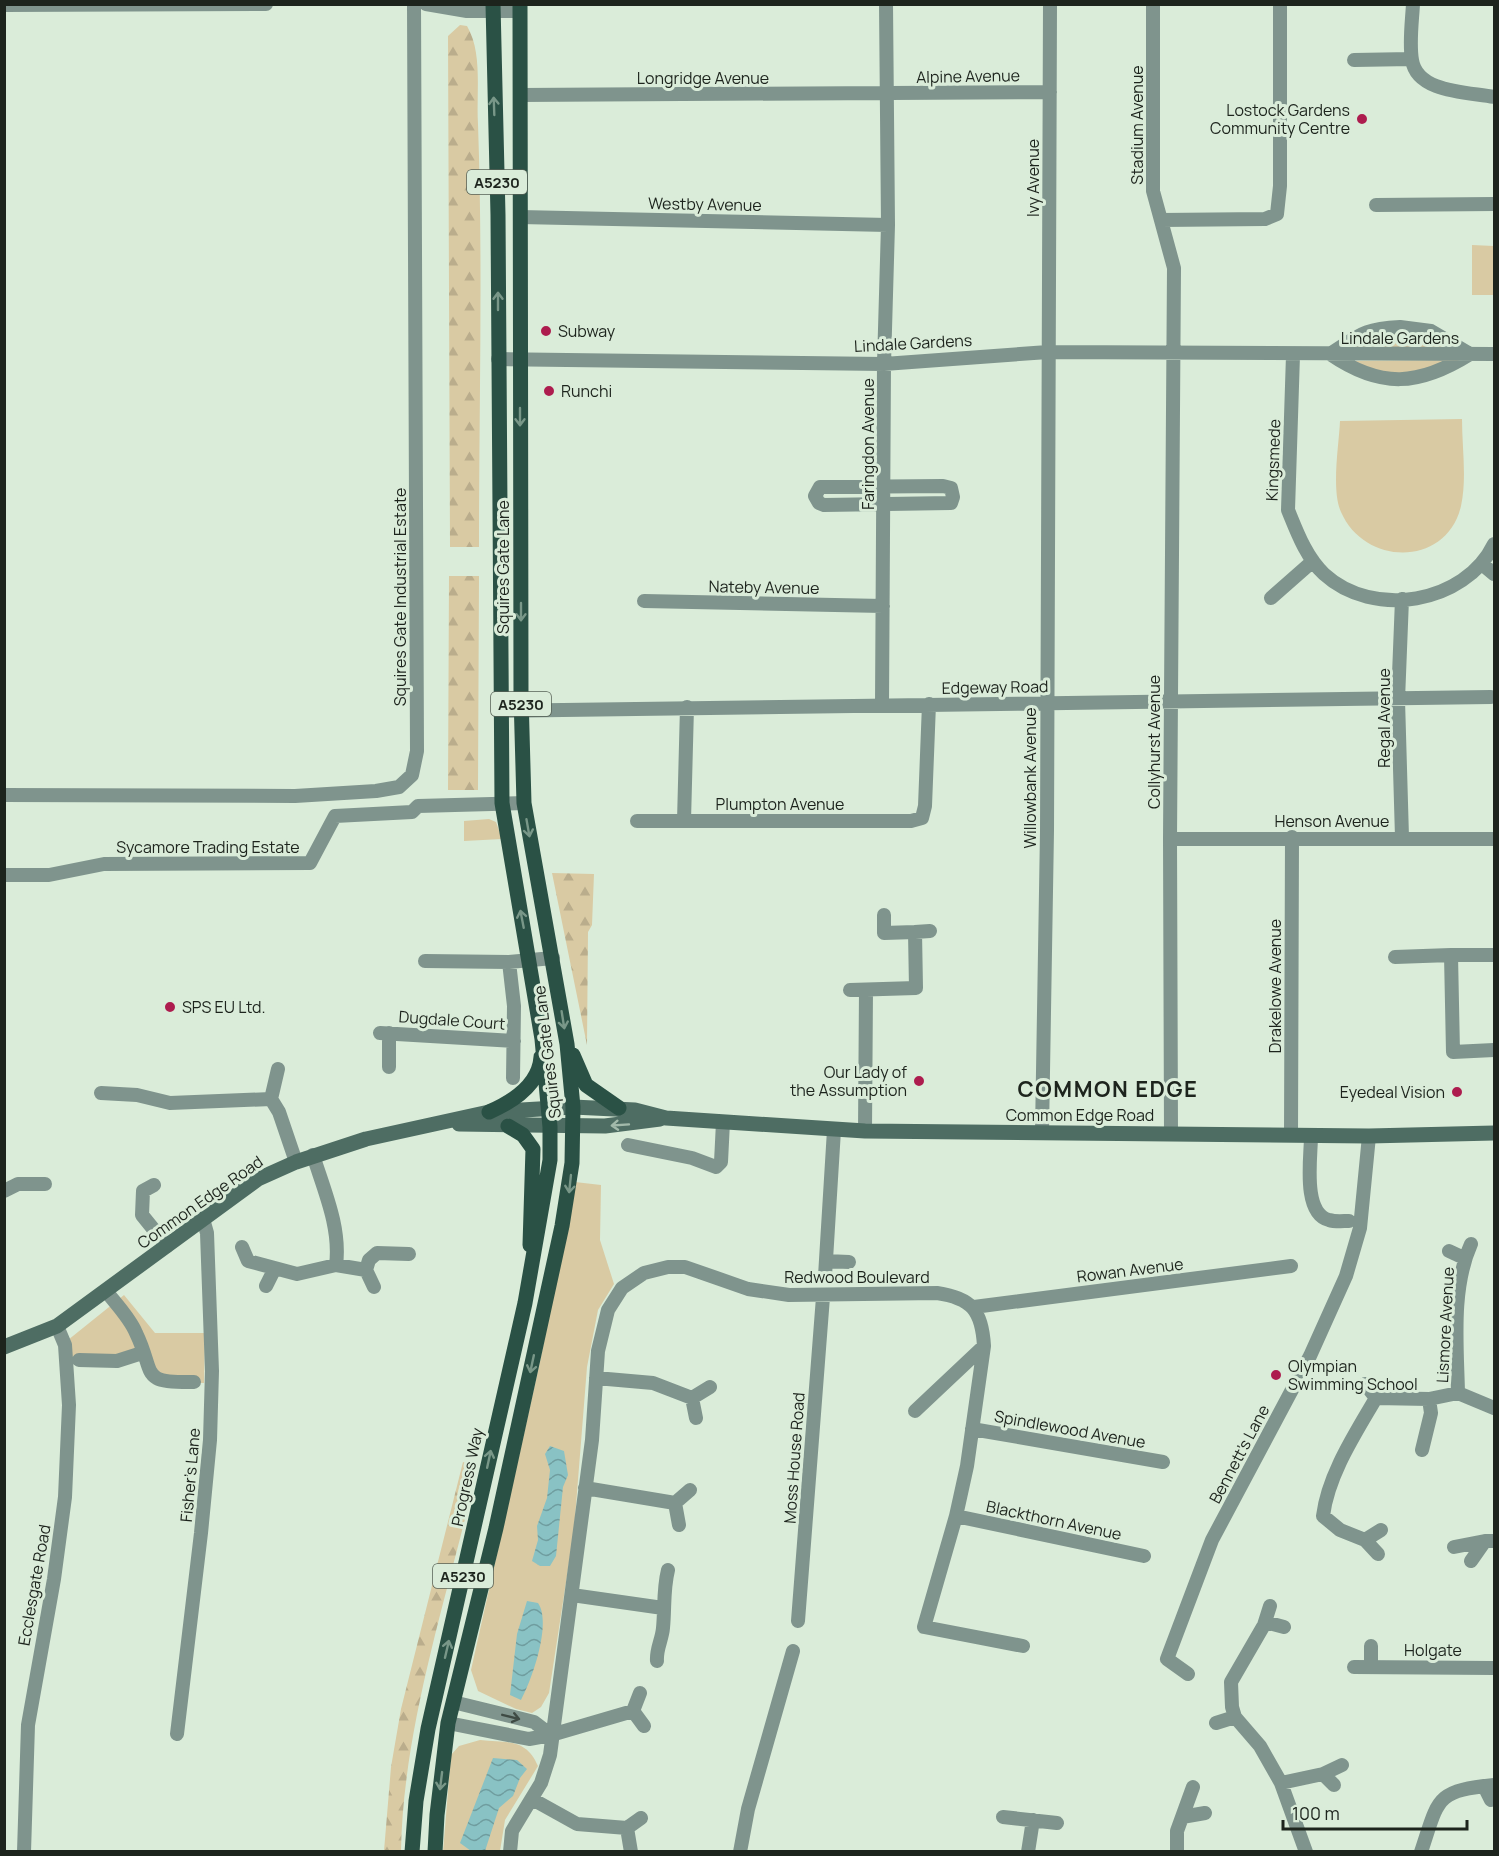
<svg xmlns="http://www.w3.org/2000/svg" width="1499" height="1856" viewBox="0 0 1499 1856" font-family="Manrope,sans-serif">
  <defs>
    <pattern id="forest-firs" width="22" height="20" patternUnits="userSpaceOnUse" patternTransform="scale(1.5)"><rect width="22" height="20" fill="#d9caa3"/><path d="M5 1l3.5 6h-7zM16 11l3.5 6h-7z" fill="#baad8c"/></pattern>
    <pattern id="water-waves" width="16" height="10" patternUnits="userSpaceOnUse" patternTransform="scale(1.5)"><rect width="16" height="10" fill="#89c2c4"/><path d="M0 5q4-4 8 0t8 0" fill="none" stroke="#6f9d9f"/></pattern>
  </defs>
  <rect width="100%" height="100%" fill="#daecd9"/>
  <path fill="#d9caa3" d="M1472 245 1494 246V295H1472Z
    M1400 327 1460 347H1341Z
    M1460 360 1406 378 1340 361Z
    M1462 419C1462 447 1467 479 1461 506 1447 567 1365 567 1341 512 1331 490 1339 445 1340 421Z
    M489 819 496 822 502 839 464 841V821Z
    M575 1182 601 1185 600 1240 614 1284 598 1310 587 1367 574 1530 549 1693 541 1707 532 1713 516 1709 478 1691 471 1670 540 1362Z
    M124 1295 155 1333H205L204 1383 162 1382 142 1353 71 1360 68 1340Z
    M480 1740C507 1743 526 1738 538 1766L505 1820 500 1851 443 1852 451 1755 459 1746Z"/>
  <path fill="url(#forest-firs)" d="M460 25 467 26C483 53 476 93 478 124 483 265 479 406 479 547H450L448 36Z
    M449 576H479L478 790H448Z
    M552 873 594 874 592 925 588 932 587 1045Z
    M463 1462 471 1465 474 1471 470 1499C442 1613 403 1734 401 1851H384L391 1767 401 1709Z"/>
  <path fill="url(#water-waves)" d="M550 1446 564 1451 568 1475 563 1487 556 1556 550 1566H540L532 1561 538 1540 537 1526 547 1498 550 1470 545 1454Z
    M527 1601 538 1603C552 1623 532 1680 521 1700L510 1695 517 1634Z
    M493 1758 517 1760 527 1769 520 1778 513 1796 499 1808 485 1851H471L460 1843Z"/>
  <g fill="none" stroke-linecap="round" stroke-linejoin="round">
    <path stroke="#7f948d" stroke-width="14" d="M426 4 467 11H520
      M1153 4V191L1174 268 1170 839 1171 1133
      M1413 4C1412 22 1409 43 1412 60 1417 93 1468 92 1494 97
      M4 5 266 4
      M1354 60 1411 59
      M520 95 1050 92
      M1376 205 1494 204
      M520 217 888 225
      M1161 220 1265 219 1277 214 1280 186V4
      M1400 327 1431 331 1470 354C1419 386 1381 389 1330 354 1360 335 1363 329 1400 327Z
      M1293 355 1288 510C1297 532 1306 557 1324 574 1373 619 1465 604 1494 544
      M498 359 884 364 1048 352 1494 354
      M943 486 951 488 953 497 951 503 824 505 819 503 815 496 820 487H827Z
      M1482 564 1494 574
      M1271 598 1313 561
      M644 601 883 606
      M882 704 884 364 888 225 886 4
      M499 711 1491 697
      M4 795 295 796 376 791 399 787 412 775 417 751 414 4
      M637 821H911L922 818 925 806 929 704
      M684 821 687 707
      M1402 837 1398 700 1402 599
      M1170 839H1494
      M4 875H49L104 864 310 863 335 816 412 812 418 806 524 803
      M915 932 930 931
      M1451 955H1494
      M1395 957 1451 955 1453 1052 1494 1050
      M425 961 509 962 553 958
      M509 962 514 1006 513 1078
      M850 990 916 988 915 932 884 933V915
      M380 1033 514 1041
      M389 1033V1067
      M101 1093 137 1095 170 1103 271 1099 279 1112 296 1162
      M271 1099 278 1069
      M865 1131 866 990
      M1042 1132 1047 831 1050 4
      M1291 1135 1292 837
      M1311 1136C1311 1157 1302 1213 1329 1220 1335 1222 1343 1221 1349 1221
      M628 1145 692 1158 716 1167 721 1162 723 1122
      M313 1155C324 1190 341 1228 336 1265
      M154 1185 143 1191 142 1215 167 1246
      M4 1191 18 1184H45
      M242 1247 248 1261 297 1274 336 1265 366 1270 369 1260 377 1253 409 1254
      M1449 1251 1464 1258
      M826 1261 849 1262
      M366 1270 374 1287
      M825 1276 834 1130
      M266 1286 274 1270
      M106 1291C116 1304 130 1318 136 1333 156 1374 138 1383 194 1382
      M974 1307 1291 1266
      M79 1360 117 1361 142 1353
      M596 1378 653 1383 692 1398 710 1387
      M1365 1384 1376 1398
      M1458 1393C1457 1345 1451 1289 1471 1244
      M692 1398 696 1418
      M915 1411 984 1346
      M972 1429 1163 1462
      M1422 1450 1431 1413 1429 1399
      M585 1488 675 1503 679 1525
      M675 1503 690 1490
      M956 1516 1144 1556
      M1381 1530 1365 1540 1340 1530 1323 1516C1328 1475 1355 1434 1376 1398L1429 1399 1458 1393 1494 1408
      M1365 1540 1378 1554
      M1454 1547 1485 1541
      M1471 1561 1485 1541H1494
      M572 1595 663 1608
      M1270 1606 1264 1625 1231 1682 1232 1707 1235 1717 1260 1746 1281 1783 1306 1852
      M798 1621 823 1297
      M1265 1622 1284 1627
      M1371 1646V1667
      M657 1661C656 1649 662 1640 663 1628 665 1608 663 1590 668 1570
      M1354 1667 1494 1668
      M1188 1674 1167 1659 1212 1540 1310 1356 1346 1276 1360 1228 1369 1136
      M453 1702 534 1722 551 1735
      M633 1711 640 1693
      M448 1723 529 1739 551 1735 633 1711 644 1726
      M1216 1723 1235 1717
      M177 1734 201 1533 210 1440 212 1371 207 1233 203 1219
      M1323 1774 1334 1785
      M1281 1783 1323 1774 1342 1765
      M1484 1786 1491 1800
      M532 1799 577 1824 627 1828 631 1852
      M1003 1817 1057 1823
      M1182 1817 1205 1813
      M627 1828 641 1818
      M24 1852 28 1725 54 1579 65 1497 69 1405 65 1345 57 1326
      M510 1852 512 1831 541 1783 550 1755 592 1440 598 1351 608 1310 622 1288 644 1273 668 1267H685L748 1289 789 1295 937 1293C972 1298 982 1311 984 1346L967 1466 956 1516 924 1627 1023 1646
      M740 1852 748 1809 793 1651
      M1028 1852 1033 1820
      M1177 1852V1831L1193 1787
      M1421 1852C1439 1798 1435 1791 1494 1785"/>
    <path stroke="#4e6d63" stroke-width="15" d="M459 1124 605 1126 660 1119
      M4 1347 57 1326 258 1179 296 1162 366 1139 489 1112 573 1107 635 1110 666 1118 865 1131 1369 1136 1494 1133"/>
    <path stroke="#2a5145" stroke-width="15" d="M573 1055 586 1085 619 1108
      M489 1112C512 1102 539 1086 541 1057
      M508 1126 523 1135 533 1149 530 1245
      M412 1852 416 1801 428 1729 525 1303 550 1160V1127L542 1039 502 803 498 215 493 4
      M435 1852 437 1815 448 1723 496 1528 562 1226 572 1163 573 1107 567 1044 524 803 521 696 520 4"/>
  </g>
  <defs><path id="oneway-shaft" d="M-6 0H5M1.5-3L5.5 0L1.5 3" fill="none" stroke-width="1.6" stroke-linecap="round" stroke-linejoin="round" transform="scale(1.5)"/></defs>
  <g stroke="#799788">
    <use href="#oneway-shaft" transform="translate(494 106) rotate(-92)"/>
    <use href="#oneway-shaft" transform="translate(498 301) rotate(-90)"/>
    <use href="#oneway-shaft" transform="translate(520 417) rotate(90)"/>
    <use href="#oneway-shaft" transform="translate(521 612) rotate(90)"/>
    <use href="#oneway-shaft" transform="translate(528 828) rotate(80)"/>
    <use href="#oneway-shaft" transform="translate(522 919) rotate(-101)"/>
    <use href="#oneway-shaft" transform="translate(563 1020) rotate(81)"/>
    <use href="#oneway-shaft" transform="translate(570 1184) rotate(96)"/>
    <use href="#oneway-shaft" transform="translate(532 1364) rotate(102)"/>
    <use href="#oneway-shaft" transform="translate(489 1459) rotate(-78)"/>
    <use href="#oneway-shaft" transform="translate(447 1649) rotate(-77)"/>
    <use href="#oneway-shaft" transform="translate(441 1781) rotate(97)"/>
  </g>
  <use stroke="#a2b9aa" href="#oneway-shaft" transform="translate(620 1125) rotate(176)"/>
  <use stroke="#3f4b44" href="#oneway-shaft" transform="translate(511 1717) rotate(14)"/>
  <g fill="#ad1c4e" stroke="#daecd9" stroke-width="2">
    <circle cx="1362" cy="119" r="6"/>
    <circle cx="546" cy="331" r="6"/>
    <circle cx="549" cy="391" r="6"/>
    <circle cx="170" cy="1007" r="6"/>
    <circle cx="919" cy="1081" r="6"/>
    <circle cx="1457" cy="1092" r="6"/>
    <circle cx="1276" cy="1375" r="6"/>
  </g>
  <g text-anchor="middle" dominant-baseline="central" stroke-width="6" stroke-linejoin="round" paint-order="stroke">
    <g fill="#daecd9" stroke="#566055" stroke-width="1.5">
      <rect x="467" y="170" width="60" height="24" rx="4.5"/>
      <rect x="491" y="692" width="60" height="24" rx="4.5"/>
      <rect x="433" y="1564" width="60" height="24" rx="4.5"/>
    </g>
    <g font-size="15" font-weight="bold" fill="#1d241d">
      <text x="497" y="182">A5230</text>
      <text x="521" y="704">A5230</text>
      <text x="463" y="1576">A5230</text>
    </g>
    <g font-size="16" fill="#1d241d" stroke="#daecd9">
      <text transform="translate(968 76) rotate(-1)">Alpine Avenue</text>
      <text x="703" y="78">Longridge Avenue</text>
      <text transform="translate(1137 125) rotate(-90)">Stadium Avenue</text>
      <text transform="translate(1033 178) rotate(-90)">Ivy Avenue</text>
      <text transform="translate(705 204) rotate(1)">Westby Avenue</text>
      <text x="1400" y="338">Lindale Gardens</text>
      <text transform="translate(913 343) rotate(-3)">Lindale Gardens</text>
      <text transform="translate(868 444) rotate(-90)">Faringdon Avenue</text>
      <text transform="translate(1273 460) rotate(-88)">Kingsmede</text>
      <text transform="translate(503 567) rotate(-90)">Squires Gate Lane</text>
      <text transform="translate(764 587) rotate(1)">Nateby Avenue</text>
      <text transform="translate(400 597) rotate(-90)">Squires Gate Industrial Estate</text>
      <text transform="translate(995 687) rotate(-1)">Edgeway Road</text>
      <text transform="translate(1384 718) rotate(-90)">Regal Avenue</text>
      <text transform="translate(1154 742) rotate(-90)">Collyhurst Avenue</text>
      <text transform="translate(1030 778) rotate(-90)">Willowbank Avenue</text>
      <text x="780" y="804">Plumpton Avenue</text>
      <text x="1332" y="821">Henson Avenue</text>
      <text x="208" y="847">Sycamore Trading Estate</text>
      <text transform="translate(1275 986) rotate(-90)">Drakelowe Avenue</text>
      <text transform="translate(452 1020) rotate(4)">Dugdale Court</text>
      <text transform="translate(547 1052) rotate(-97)">Squires Gate Lane</text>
      <text x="1080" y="1115">Common Edge Road</text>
      <text transform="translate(200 1202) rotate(-35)">Common Edge Road</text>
      <text transform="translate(1130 1270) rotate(-7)">Rowan Avenue</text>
      <text x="857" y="1277">Redwood Boulevard</text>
      <text transform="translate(1445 1325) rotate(-87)">Lismore Avenue</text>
      <text transform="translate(1070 1429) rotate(10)">Spindlewood Avenue</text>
      <text transform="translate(1239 1454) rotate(-62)">Bennett's Lane</text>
      <text transform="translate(794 1458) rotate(-86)">Moss House Road</text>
      <text transform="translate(190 1475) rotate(-85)">Fisher's Lane</text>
      <text transform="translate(467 1477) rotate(-78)">Progress Way</text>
      <text transform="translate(1054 1520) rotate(12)">Blackthorn Avenue</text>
      <text transform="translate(34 1585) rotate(-80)">Ecclesgate Road</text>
      <text x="1433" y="1650">Holgate</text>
    </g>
    <g font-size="16" fill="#1d241d" stroke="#daecd9" text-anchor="start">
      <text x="1350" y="110" text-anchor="end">Lostock Gardens<tspan x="1350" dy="18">Community Centre</tspan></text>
      <text x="558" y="331">Subway</text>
      <text x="561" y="391">Runchi</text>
      <text x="182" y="1007">SPS EU Ltd.</text>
      <text x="907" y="1072" text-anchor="end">Our Lady of<tspan x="907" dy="18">the Assumption</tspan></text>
      <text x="1445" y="1092" text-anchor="end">Eyedeal Vision</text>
      <text x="1288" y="1366">Olympian<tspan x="1288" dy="18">Swimming School</tspan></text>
    </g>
    <g font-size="22" font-weight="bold" letter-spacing="1.5" fill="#1d241d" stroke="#daecd9">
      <text x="1108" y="1089">COMMON EDGE</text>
    </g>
  </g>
  <rect width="1499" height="1856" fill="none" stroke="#1d241d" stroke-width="12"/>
  <path d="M1283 1820v9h184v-9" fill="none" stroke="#1d241d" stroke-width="3"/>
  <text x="1292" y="1820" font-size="18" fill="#1d241d" stroke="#daecd9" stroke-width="4.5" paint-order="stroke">100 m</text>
</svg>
